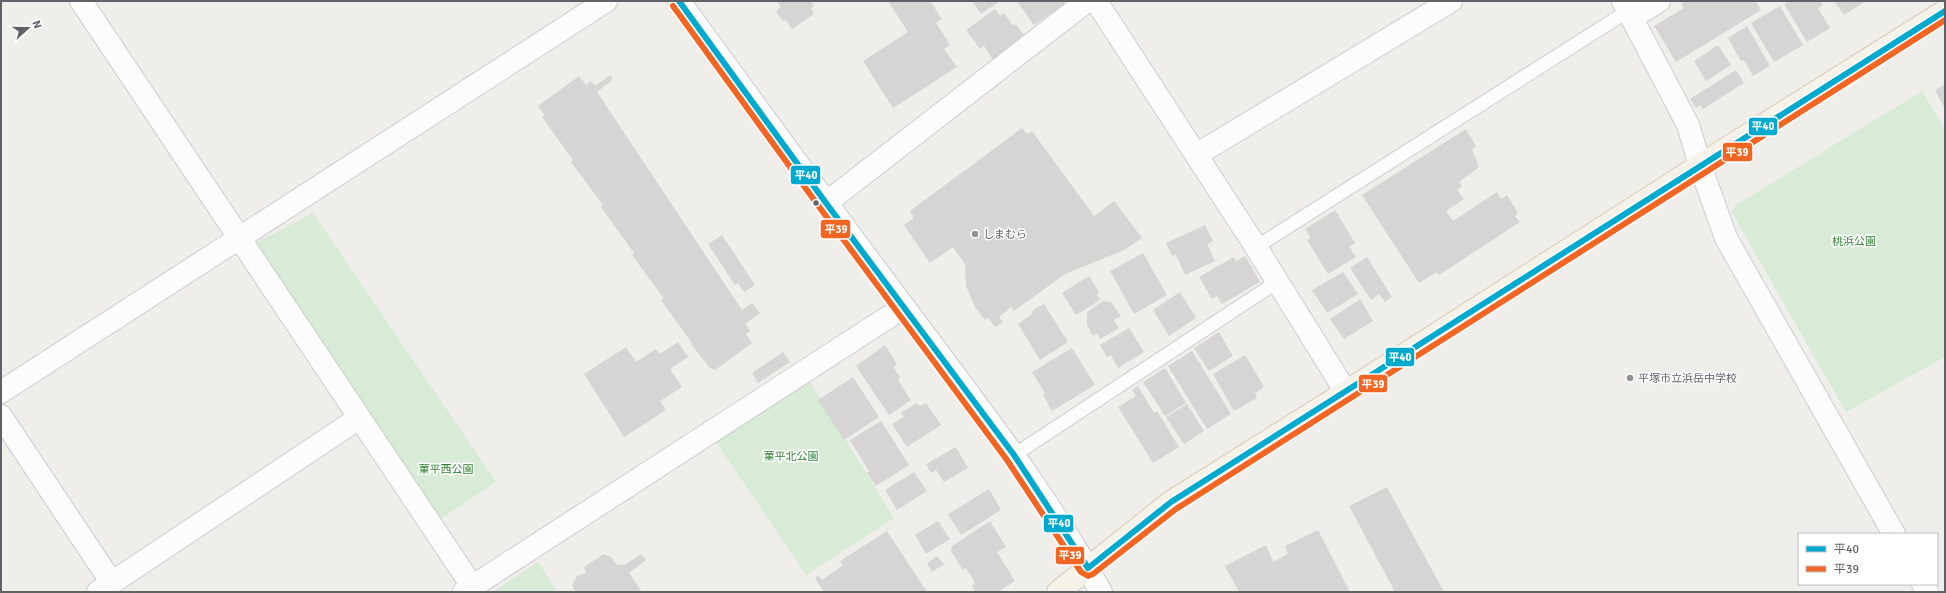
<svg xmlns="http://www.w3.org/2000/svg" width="1946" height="593" viewBox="0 0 1946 593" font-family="Signika,'Noto Sans JP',sans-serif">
  <rect width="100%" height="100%" fill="#efeeea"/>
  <path fill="#d8ebd6" d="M1922 91 1945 129V357L1846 412 1731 211 1736 205Z
    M313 213 496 482 439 520 254 244Z
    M808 379 894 518 806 575 716 442Z
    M538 562 557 592H493Z"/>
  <path fill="#d6d5d3" d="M777 1H811L814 6 811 8 814 14 792 29 786 20 783 21 776 11 781 7Z
    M888 1H930L942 19 936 23 950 45 944 49 957 67 893 108 863 61 908 32Z
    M972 1H1000L981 14Z
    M1017 1H1063L1065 4 1034 25Z
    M1687 1H1756L1761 10 1676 62 1654 26 1684 8 1681 4Z
    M1790 1H1820L1823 5 1818 8 1830 28 1807 42 1784 4Z
    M1834 1H1866L1844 15Z
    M1780 6 1803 45 1774 62 1751 23Z
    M995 9 1000 16 1004 13 1013 26 1016 24 1026 38 994 61 984 46 980 49 966 30Z
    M1747 26 1770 66 1753 76 1744 60 1741 61 1728 38Z
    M1718 45 1731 65 1706 81 1694 61Z
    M1736 70 1744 83 1703 109 1700 105 1696 108 1690 99Z
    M610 75 613 79 597 92 742 310 752 303 760 313 745 324 750 331 746 334 752 343 715 370 710 368 691 344 692 343 661 300 664 299 632 255 634 253 601 207 603 205 571 162 573 160 542 117 545 116 538 106 579 76 586 85 591 81 595 86Z
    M1945 85V109L1935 90Z
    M1022 128 1027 134 1032 131 1094 216 1114 201 1142 238 1124 250 1065 274 1014 311 1011 307 999 317 1003 322 995 327 988 318 985 320 975 307 966 286 965 264 953 247 930 263 904 225 914 218 910 211Z
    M1466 129 1476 146 1472 150 1479 167 1459 182 1462 186 1457 190 1464 199 1446 211 1453 221 1497 192 1501 199 1507 195 1518 213 1515 216 1520 222 1439 275 1437 272 1419 283 1362 195Z
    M1335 210 1355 243 1349 247 1356 257 1328 274 1307 240 1311 238 1305 229Z
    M1205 225 1213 241 1207 244 1215 261 1185 275 1176 255 1172 256 1166 243Z
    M722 235 755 285 744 292 738 283 735 285 708 244Z
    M1143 253 1167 295 1134 314 1110 271Z
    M1245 256 1260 282 1222 304 1217 296 1212 299 1199 277 1234 257 1236 261Z
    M1367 257 1392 297 1385 302 1379 294 1371 300 1350 268Z
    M1343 272 1358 294 1327 313 1312 290Z
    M1089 276 1099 292 1097 294 1100 300 1076 315 1062 293Z
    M1180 292 1196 318 1169 336 1153 310Z
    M1360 299 1373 321 1344 339 1330 319Z
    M1103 301 1111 302 1121 316 1114 320 1119 328 1100 339 1097 333 1093 336 1087 325V312Z
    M1044 304 1068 342 1040 360 1018 324 1031 315 1034 309Z
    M1129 328 1144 352 1118 368 1111 355 1107 357 1100 345Z
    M1219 332 1233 356 1209 371 1194 348Z
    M678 342 688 357 670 369 682 387 660 401 666 410 624 437 584 374 626 347 636 362 656 349 660 354Z
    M885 345 897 364 893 367 900 378 898 380 911 400 889 415 856 366Z
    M1072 348 1095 385 1052 411 1043 395 1045 393 1032 372Z
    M1192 351 1231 414 1207 429 1168 366Z
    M783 352 790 362 758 383 752 373Z
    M1245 355 1264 387 1255 393 1257 398 1234 411 1213 374Z
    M1165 368 1186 403 1165 416 1143 382Z
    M853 377 879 417 844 440 818 400Z
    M1138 386 1154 413 1157 411 1179 447 1153 463 1118 407 1136 396 1132 390Z
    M917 403 920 406 926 403 941 425 907 447 892 424 904 417 901 413Z
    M1187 404 1204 431 1184 444 1166 417Z
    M881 421 909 465 876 486 867 473 869 471 850 440Z
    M956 447 968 468 944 482 936 470 931 473 926 464Z
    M914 472 927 491 897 510 885 490Z
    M1387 487 1444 592H1395L1349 506Z
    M989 489 1001 510 961 535 948 514Z
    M938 521 950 539 926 554 915 535Z
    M990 521 1006 547 997 552 1015 581 998 592H975L972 585 975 583 966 568 963 570 951 551 952 546Z
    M1318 530 1350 592H1239L1225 566 1266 545 1273 562 1288 554 1285 546Z
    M887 531 927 592H824L815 578 818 575 822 580 843 565 840 561Z
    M604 554 611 557 617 565 626 564 641 554 646 560 629 573 642 592H575L572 585 577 576 586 573 584 567Z
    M937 556 944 564 932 572 927 564Z"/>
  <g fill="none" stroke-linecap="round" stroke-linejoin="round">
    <g stroke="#cbcccc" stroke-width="15">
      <path id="service" d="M1256 247 1628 11
        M1014 455 1277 282"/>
    </g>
    <g stroke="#cbcccc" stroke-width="24">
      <path id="minor" d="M81 1 472 586
        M1096 1 1256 247 1346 392
        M1623 1 1688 125 1700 165 1726 238 1894 534
        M1632 18 1659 1
        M1196 155 1451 1
        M826 203 1087 1
        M1 392 606 1
        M1 416 112 583
        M1923 584 1927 592
        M98 592 359 418
        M464 592 904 307"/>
    </g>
    <g stroke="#cbcccc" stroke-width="24">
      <path id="tertiary" d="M679 1C754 104 828 206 904 307 973 400 1045 491 1101 592"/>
    </g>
    <g stroke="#d7ceb8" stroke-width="24">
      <path id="primary" d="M1058 592 1171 502 1346 392 1724 150 1945 11"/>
    </g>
    <use href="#service" stroke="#fdfcfc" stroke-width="13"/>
    <use href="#minor" stroke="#fdfcfc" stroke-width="22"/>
    <use href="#tertiary" stroke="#fdfcfc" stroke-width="22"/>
    <use href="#primary" stroke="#f4f2e9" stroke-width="22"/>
    <g stroke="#fff" stroke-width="9">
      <path id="bus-1" d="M679 1 826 203 1014 455 1088 568 1171 502 1945 11"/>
    </g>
    <g stroke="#fff" stroke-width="9">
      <path id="bus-2" d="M673 6 820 208 1007 460 1081 572 1088 576 1093 574 1176 509 1945 20"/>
    </g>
    <use href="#bus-1" stroke="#00a9ce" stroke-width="6"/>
    <use href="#bus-2" stroke="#f26522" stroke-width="6"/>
  </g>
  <circle fill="#5f6368" stroke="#fff" stroke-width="1.5" cx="816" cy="203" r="3.5"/>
  <g fill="#919496" stroke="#fff" stroke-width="1.5">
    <circle cx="975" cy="234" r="4"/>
    <circle cx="1630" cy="378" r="4"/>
  </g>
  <g text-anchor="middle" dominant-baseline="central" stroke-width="3" stroke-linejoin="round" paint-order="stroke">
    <g font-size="11" fill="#5f6368" stroke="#fff" text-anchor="start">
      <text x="983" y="234">しまむら</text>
      <text x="1638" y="378">平塚市立浜岳中学校</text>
    </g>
    <g font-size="11" fill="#348238" stroke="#fff">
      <text x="1854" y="241">桃浜公園</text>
      <text x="791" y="456">菫平北公園</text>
      <text x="446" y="469">菫平西公園</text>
    </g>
  </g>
  <g stroke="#fff" stroke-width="1.5">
    <rect x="1748" y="117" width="30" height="19" rx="4" fill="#00a9ce"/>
    <rect x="1722" y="142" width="31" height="20" rx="4" fill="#f26522"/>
    <rect x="790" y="165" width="31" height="20" rx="4" fill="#00a9ce"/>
    <rect x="820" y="219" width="31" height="20" rx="4" fill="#f26522"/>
    <rect x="1385" y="347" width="30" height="20" rx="4" fill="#00a9ce"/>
    <rect x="1358" y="374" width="30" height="19" rx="4" fill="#f26522"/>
    <rect x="1043" y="514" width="31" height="19" rx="4" fill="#00a9ce"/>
    <rect x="1055" y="546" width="30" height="19" rx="4" fill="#f26522"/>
  </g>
  <g font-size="11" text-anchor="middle" font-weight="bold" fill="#fff">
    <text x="1763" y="130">平40</text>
    <text x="1737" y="156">平39</text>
    <text x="806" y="179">平40</text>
    <text x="836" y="233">平39</text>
    <text x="1400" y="361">平40</text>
    <text x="1373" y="388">平39</text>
    <text x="1059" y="527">平40</text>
    <text x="1070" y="559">平39</text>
  </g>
  <rect width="1946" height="593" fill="none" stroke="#5f6368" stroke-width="4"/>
  <rect x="1798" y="533" width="140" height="52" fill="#ffffff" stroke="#bfc1c3"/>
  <rect x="1806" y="546" width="20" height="6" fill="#00a9ce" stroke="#bfc1c3"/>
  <text x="1834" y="553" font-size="12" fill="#5f6368">平40</text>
  <rect x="1806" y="566" width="20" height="6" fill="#f26522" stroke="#bfc1c3"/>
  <text x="1834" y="573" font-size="12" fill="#5f6368">平39</text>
  <g transform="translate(28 28) rotate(69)" stroke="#ffffff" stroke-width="3" paint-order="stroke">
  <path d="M0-3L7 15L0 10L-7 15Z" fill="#5f6368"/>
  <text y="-6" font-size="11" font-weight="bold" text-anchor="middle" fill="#5f6368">N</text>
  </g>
</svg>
